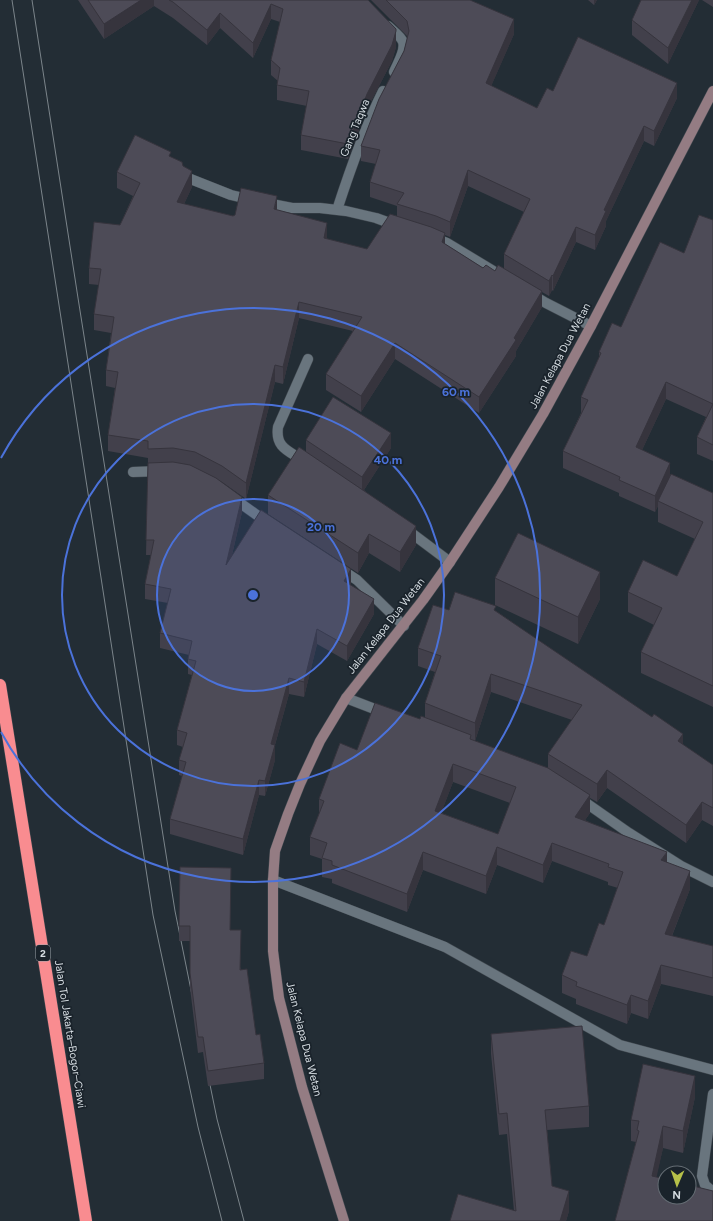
<svg xmlns="http://www.w3.org/2000/svg" width="713" height="1221" viewBox="0 0 713 1221" font-family="Figtree,sans-serif">
  <rect width="100%" height="100%" fill="#232d35"/>
  <g fill="none" stroke-linecap="round" stroke-linejoin="round">
    <g stroke="#414950" stroke-width="11">
      <path id="street" d="M388 26C392 30 401 36 403 42 406 51 397 64 394 72
        M188 178 231 195 256 201 292 208H320L346 211 376 218 398 226
        M337 210C350 170 364 129 383 91
        M432 237 447 243 495 272
        M531 294 546 303 591 326
        M304 461C289 451 275 448 278 427L308 359
        M133 472 161 471
        M233 498 268 523
        M406 529 450 562
        M339 568 357 580 404 626
        M346 698 385 713
        M579 798 629 833 681 866 713 882
        M273 880 445 947 620 1045 713 1070
        M713 1094 702 1176 705 1185 713 1192"/>
    </g>
    <g stroke="#414950" stroke-width="11">
      <path id="secondary" d="M344 1221 302 1087 279 998 273 951V880L275 851 288 814 300 784 320 741 346 698 423 600 450 562 499 487 543 414 591 326 713 91"/>
    </g>
    <g stroke="#414950" stroke-width="13">
      <path id="highway" d="M0 685 86 1221"/>
    </g>
    <use href="#street" stroke="#69757e" stroke-width="10"/>
    <use href="#secondary" stroke="#947c83" stroke-width="10"/>
    <use href="#highway" stroke="#f98c90" stroke-width="12"/>
    <path stroke="#7b848a" stroke-width="1" d="M12 0 153 915 198 1127 222 1221
      M32 0 78 298 175 911 192 995
      M208 1075 217 1119 244 1221"/>
  </g>
  <path fill="#42404b" fill-rule="evenodd" d="M78 0H368L396 47 392 61 367 109 348 159 301 150V135L307 106 277 100V85L278 81 271 75V60L280 22 271 19 253 58 220 28 207 45 173 18 154 6 104 39Z
    M371 0H470L514 34 491 86 537 108 553 91 677 98 654 146 644 141 606 221V226L595 250 576 242 553 291 552 290 549 296 542 292V307L516 351V356L479 413 395 359 361 412 326 390V374L353 331 299 318 283 384 275 382 246 499 222 482 218 480 242 512 232 555 351 584 350 585 374 614 347 661 317 644 304 697 289 694 275 745V760L265 796 259 795 243 855 170 834V819L182 776 179 775V760L183 747 177 745V730L192 675 188 674V659L189 655 160 648V633L168 603 145 599V584L151 555H146L148 458 108 451V435L115 388 106 386V370L111 333 94 330V314L99 285 89 284V268L120 225 133 196 117 188V172L171 157 192 187 184 204 233 216 277 210 327 239 367 249 397 216V206L370 197V182L376 164 361 161V146L404 51 407 39V36ZM468 186 524 212 504 254V268L495 271 483 268 445 244V235L450 237Z
    M588 0H597L594 5Z
    M699 0 668 64 632 35V20Z
    M702 0H713V7Z
    M713 220V461L697 454V437L706 417 666 399 642 450 670 476 713 493V707L641 673V652L654 625 628 612V592L677 576 695 539 658 522V506L655 512 619 496V493L563 468V451L581 413V397L599 358V352L621 327 684 253Z
    M306 440 391 448 364 490 416 545 400 572 369 553 358 573 268 514V495L306 452Z
    M495 578 600 599 578 644 495 605Z
    M449 610 496 611 683 745 713 765V826L702 820 686 843 607 788 597 802 590 798V813L585 820 667 862 690 889 672 936 713 946V996L661 984 648 1019 631 1013 627 1024 576 1004V999L562 993V975L587 956 604 925 618 888 608 885V882L552 861 543 883 497 865 486 894 423 870 407 912 332 883V879L322 877V859L310 855V837L319 815V799L357 750 420 719 425 717V703L435 672 418 666V648ZM491 692 572 720 548 754V769L475 741ZM453 782 510 803 498 834 441 813Z
    M180 867 230 930 241 970 256 1035 264 1063V1079L208 1086 203 1052 198 1053 190 988V941H179Z
    M491 1034 589 1106V1127L547 1130 552 1186 569 1211 566 1221H450L514 1211 507 1134 499 1135 491 1054Z
    M695 1097 683 1153 663 1148 656 1177 615 1221 636 1142 631 1141V1120Z"/>
  <path fill="#36343d" d="M141 0H154V6L104 39V24Z
    M594 0H597L594 5Z
    M692 0H699L668 64V48Z
    M271 4V19L253 58V43Z
    M220 13V28L207 45V30Z
    M514 19V34L486 98V83Z
    M396 31V47L392 61 367 109 348 159V144L367 94Z
    M677 83V98L654 146V131Z
    M644 126V141L606 221V226L595 250V235L604 210Z
    M468 170V186L450 237V222Z
    M192 171V187L177 219V202Z
    M277 196V212L274 209Z
    M327 223V239L324 254V238Z
    M576 227V242L553 291V276Z
    M445 233V249L442 242Z
    M552 275V290L549 296V281Z
    M542 291V307L516 351V356L479 413V397Z
    M299 302V318L283 384V367Z
    M395 343V359L361 412V396Z
    M275 365V382L246 499V483Z
    M666 382V399L636 463V447Z
    M391 433V448L362 493V477Z
    M670 463V479L658 501V506L655 512V496Z
    M242 497V512L226 580V565Z
    M416 526V545L400 572V552Z
    M369 534V553L358 573V553Z
    M351 569V584L344 596V581Z
    M600 572V599L578 644V617Z
    M374 599V614L347 661V646Z
    M317 629V644L304 697V682Z
    M491 674V692L475 741V723Z
    M289 678V694L271 759V744Z
    M683 734V752L678 741Z
    M275 745V760L265 796V781Z
    M453 764V782L435 829V811Z
    M607 770V788L597 802V784Z
    M259 780V795L243 855V839Z
    M590 795V813L575 835V817Z
    M702 802V820L686 843V825Z
    M552 843V861L543 883V865Z
    M497 847V865L486 894V876Z
    M423 852V870L407 912V894Z
    M667 852V870L661 860Z
    M690 871V889L665 953V934Z
    M661 965V984L648 1019V1001Z
    M631 995V1013L627 1024V1005Z
    M695 1076V1097L683 1153V1131Z
    M663 1126V1148L652 1198V1176Z
    M569 1191V1211L566 1221H560Z"/>
  <path fill="#4d4b57" stroke="#36343d" fill-rule="evenodd" d="M88 0H141L104 24Z
    M169 0H368L396 29V31L392 45 367 94 348 144 301 135 309 91 277 85 280 68 271 60 283 9 271 4 253 43 220 13 207 30 173 2Z
    M386 0H470L514 19 486 83 537 108 547 88 553 91 578 37 677 83 654 131 644 126 604 210 606 211 595 235 576 227 553 276 552 275 549 281 504 254 530 199 468 170 450 222 436 216 397 204 404 193 370 182 380 150 361 146 379 99 404 51 409 31 407 21Z
    M641 0H692L668 48 632 20Z
    M135 135 171 152 169 156 182 162 183 166 192 171 177 202 233 216 235 215 241 188 277 196 274 209 327 223 324 238 367 249 390 214 431 227 445 233 442 242 483 268 486 265 495 271 498 265 542 291 514 338 516 340 479 397 395 343 361 396 326 374 362 317 299 302 283 367 275 365 246 483 222 466 195 452 173 448 148 449V441L108 435 118 372 106 370 114 317 94 314 101 269 89 268 94 222 120 225 140 183 117 172Z
    M699 215 713 220V445L697 437 713 404 666 382 636 447 670 463 655 496 619 480 620 477 563 451 588 400 581 397 601 353 599 352 612 323 621 327 660 242 684 253Z
    M333 397 391 433 362 477 306 440Z
    M299 447 416 526 400 552 369 534 358 553 268 495Z
    M173 462 190 465 216 478 242 497 226 565 261 510 351 569 344 581 374 599 347 646 317 629 304 682 289 678 271 744 275 745 265 781 259 780 243 839 170 819 186 762 179 760 187 733 177 730 196 661 188 659 192 641 160 633 171 589 145 584 154 540H146L148 463Z
    M671 474 713 493V686L641 652 662 608 628 592 643 560 677 576 703 522 658 501Z
    M518 533 600 572 578 617 495 578Z
    M455 592 496 606 494 610 652 717 654 714 683 734 678 741 713 765V808L702 802 686 825 607 770 597 784 548 754 582 705 491 674 475 723 425 703 441 656 418 648 433 605 449 610Z
    M375 703 420 719 421 716 471 735 470 739 548 768 590 795 575 817 667 852 661 860 690 871 665 934 713 946V978L661 965 648 1001 631 995 627 1005 576 986 577 982 562 975 571 951 587 956 599 923 604 925 623 872 608 867 609 864 552 843 543 865 497 847 486 876 423 852 407 894 332 865V861L322 858 327 843 310 837 324 801 319 799 340 743 357 750ZM453 764 516 787 498 834 435 811Z
    M180 867 231 868 230 930H241L240 970 247 969 256 1035 260 1034 264 1063 208 1071 203 1037H198L190 973V926H179Z
    M582 1026 589 1106 545 1110 552 1186 569 1191 560 1221H450L458 1194 516 1211 507 1113 499 1114 491 1034Z
    M643 1064 695 1076 683 1131 663 1126 652 1176 665 1179V1197H689V1185L713 1191V1221H615L639 1131 637 1130 639 1121 631 1120Z"/>
  <circle cx="253" cy="595" r="96" fill="#4b72da" fill-opacity=".12"/>
  <g fill="none" stroke="#4b72da" stroke-width="2">
    <circle cx="253" cy="595" r="96"/>
    <circle cx="253" cy="595" r="191"/>
    <path d="M1 458A287 287 0 1 1 1 732"/>
  </g>
  <g text-anchor="middle" dominant-baseline="central" stroke-width="3.5" stroke-linejoin="round" paint-order="stroke">
    <rect fill="#1a232b" stroke="#9ea5ab" stroke-width="1" x="36" y="945" width="14" height="16" rx="3"/>
    <g font-size="10" font-weight="bold" fill="#d6dde2">
      <text x="43" y="953">2</text>
    </g>
    <g font-size="11" fill="#d6dde2" stroke="#1a232b">
      <text transform="translate(355 128) rotate(-68)">Gang Taqwa</text>
      <text transform="translate(560 356) rotate(-62)">Jalan Kelapa Dua Wetan</text>
      <text transform="translate(386 626) rotate(-52)">Jalan Kelapa Dua Wetan</text>
      <text transform="translate(70 1034) rotate(81)">Jalan Tol Jakarta–Bogor–Ciawi</text>
      <text transform="translate(304 1039) rotate(76)">Jalan Kelapa Dua Wetan</text>
    </g>
  </g>
  <circle cx="253" cy="595" r="6" fill="#4b72da" stroke="#1a232b" stroke-width="2"/>
  <g font-size="12" text-anchor="middle" font-weight="bold" fill="#4b72da" stroke="#1a232b" stroke-width="3.5" stroke-linejoin="round" paint-order="stroke">
    <text x="456" y="396">60 m</text>
    <text x="388" y="464">40 m</text>
    <text x="321" y="531">20 m</text>
  </g>
  <g transform="translate(677 1185) rotate(182)"><circle r="19" fill="#1a232b" stroke="#656d74"/>
  <path d="M0-3L7 15L0 10L-7 15Z" fill="#b6c149"/>
  <text y="-6" font-size="11" font-weight="bold" text-anchor="middle" fill="#d6dde2">N</text>
  </g>
</svg>
